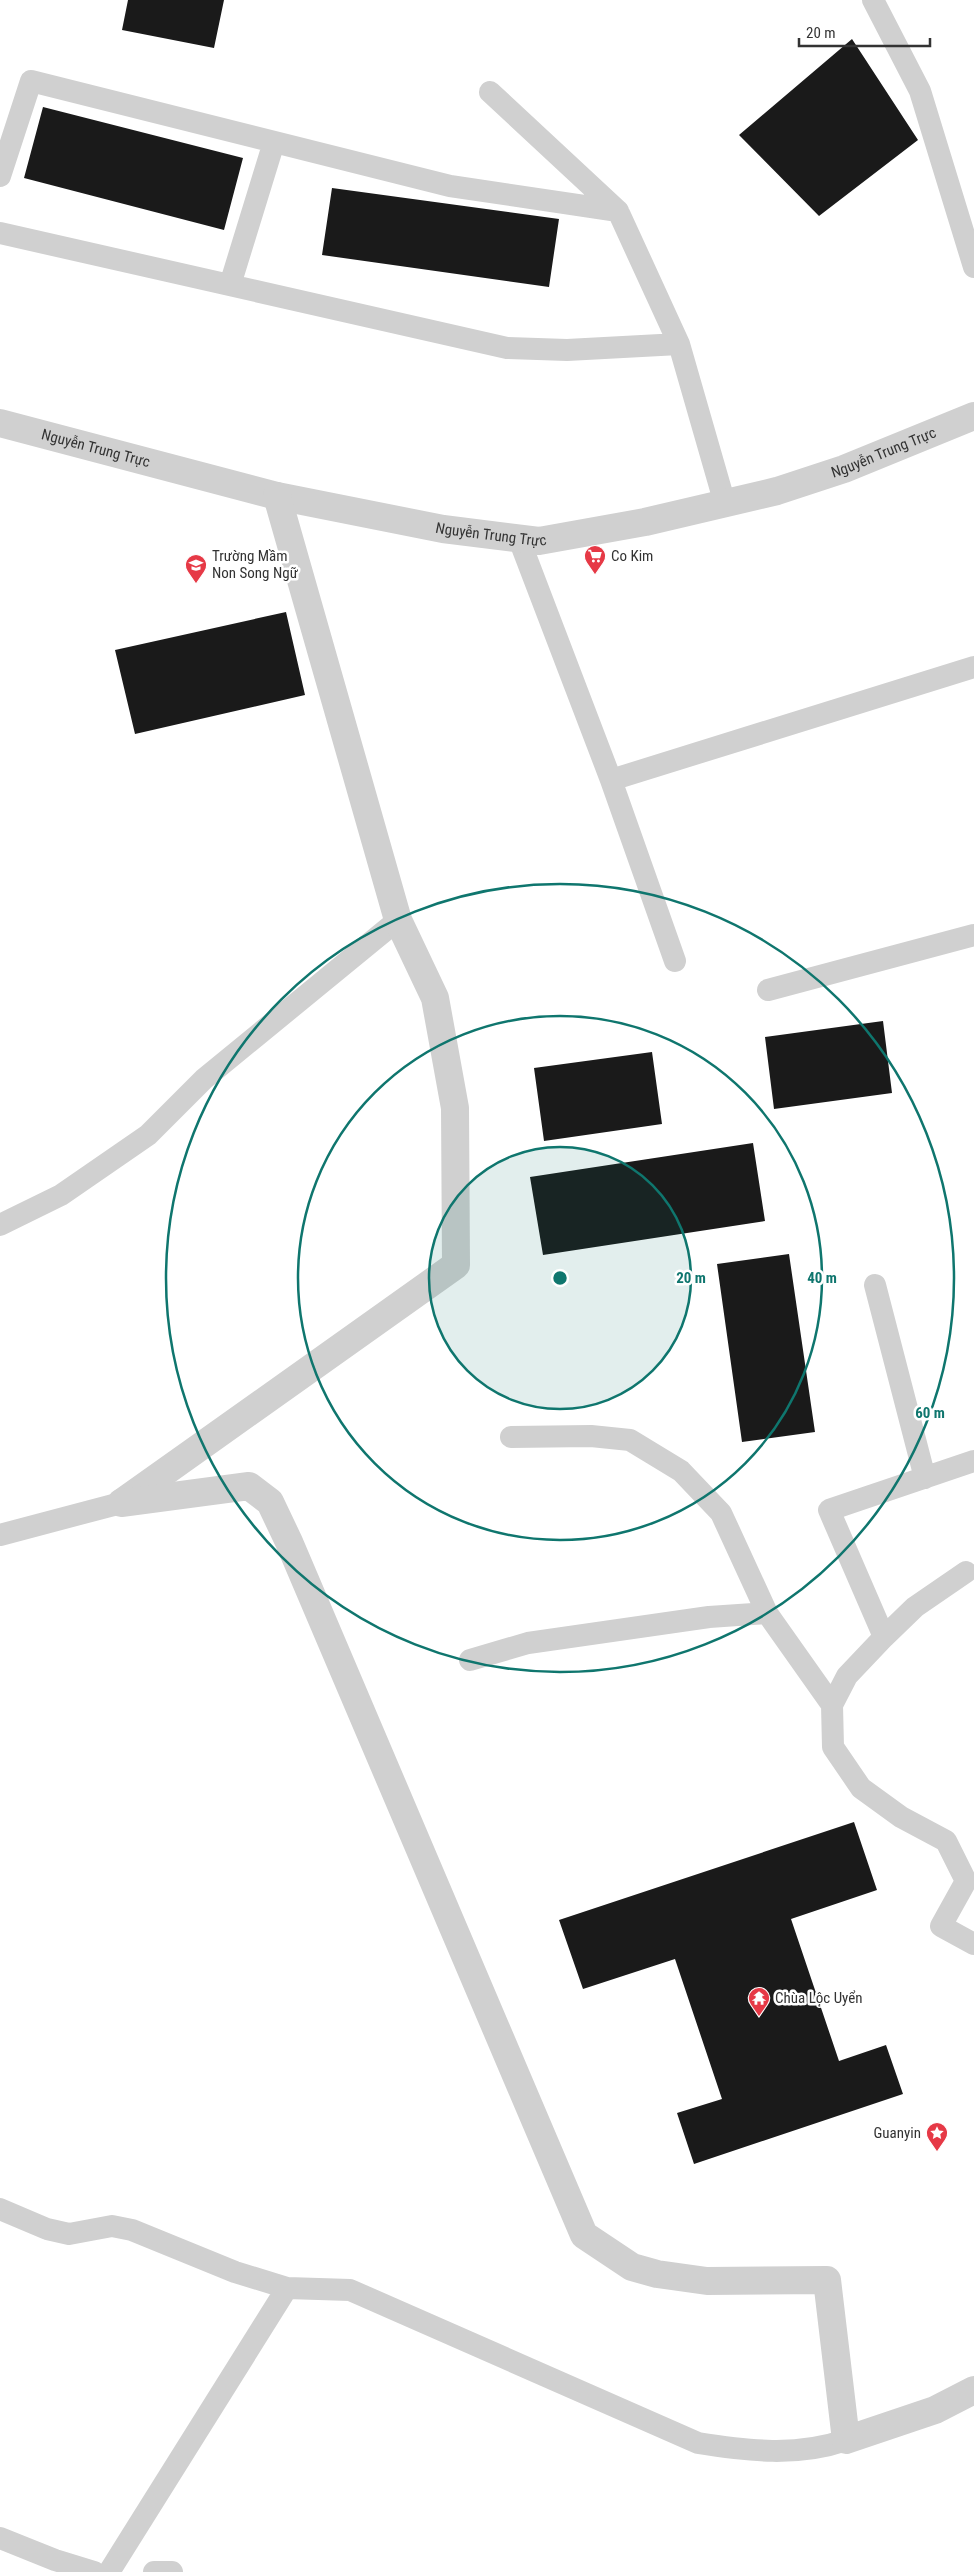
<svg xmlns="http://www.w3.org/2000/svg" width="974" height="2572" viewBox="0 0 974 2572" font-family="'Roboto Condensed',sans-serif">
  <rect width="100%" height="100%" fill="#fff"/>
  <path fill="#1a1a1a" d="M128 0H224L214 48 122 30Z
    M852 39 918 140 819 216 739 135Z
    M43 107 243 158 224 230 24 178Z
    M332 188 559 219 549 287 322 255Z
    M286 612 305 695 135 734 115 650Z
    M883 1021 892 1093 774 1109 765 1037Z
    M652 1052 662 1124 544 1141 534 1068Z
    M753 1143 765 1221 543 1255 530 1177Z
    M789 1254 815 1432 742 1442 717 1264Z
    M854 1822 877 1890 791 1919 839 2061 886 2045 903 2094 694 2164 677 2113 722 2099 675 1959 583 1989 559 1920Z"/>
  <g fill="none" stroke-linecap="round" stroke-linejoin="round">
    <path stroke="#d0d0d0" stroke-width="22" d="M873 0 920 91 974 267
      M490 92 618 211 679 344 725 504
      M0 176 31 81 450 186 618 211
      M0 233 507 348 567 350 679 344
      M230 285 274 142
      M519 539 611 780 675 961
      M611 780 974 667
      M768 990 974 935
      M0 1225 61 1195 148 1135 204 1079 398 920
      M875 1285 925 1478
      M511 1437 591 1436 630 1440 681 1471 721 1513 767 1613 832 1705
      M0 1535 121 1503
      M966 1572 915 1607 884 1637 847 1676 832 1705 833 1747 861 1788 901 1817 946 1841 966 1881 941 1926 974 1944
      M884 1637 829 1510 974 1461
      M470 1660 528 1643 709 1617 767 1613
      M0 2209 47 2229 69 2234 112 2226 132 2230 235 2272 287 2288 350 2290 698 2443C748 2451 797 2457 846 2440
      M0 2538 55 2560 94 2572
      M109 2572 287 2288
      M154 2572H172"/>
    <g stroke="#d0d0d0" stroke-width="28">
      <path id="s1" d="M0 423 277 496 443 529 539 541 645 522 777 491 844 469 974 416"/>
      <path d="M124 1501 456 1265 455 1108 435 998 398 920 277 496"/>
      <path d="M121 1503 249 1486 270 1502 289 1542 584 2235 632 2267 657 2274 707 2281 827 2280 846 2440 935 2410 974 2390"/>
    </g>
  </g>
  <circle cx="560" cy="1278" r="131" fill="#0f766e" fill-opacity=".12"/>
  <g fill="none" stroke="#0f766e" stroke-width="2.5">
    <circle cx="560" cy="1278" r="131"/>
    <circle cx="560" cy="1278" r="262"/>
    <circle cx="560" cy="1278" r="394"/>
  </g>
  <defs>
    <g id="supermarket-pin" transform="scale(1.125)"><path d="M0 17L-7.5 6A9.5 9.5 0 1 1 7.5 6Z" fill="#e63946" stroke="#fff"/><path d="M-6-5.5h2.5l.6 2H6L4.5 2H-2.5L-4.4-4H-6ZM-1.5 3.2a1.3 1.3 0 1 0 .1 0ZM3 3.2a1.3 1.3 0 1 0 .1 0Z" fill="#fff"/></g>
    <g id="school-pin" transform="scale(1.125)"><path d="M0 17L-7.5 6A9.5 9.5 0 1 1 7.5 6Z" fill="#e63946" stroke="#fff"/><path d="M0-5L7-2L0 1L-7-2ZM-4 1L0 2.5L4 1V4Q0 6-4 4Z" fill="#fff"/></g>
    <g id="temple-pin" transform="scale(1.125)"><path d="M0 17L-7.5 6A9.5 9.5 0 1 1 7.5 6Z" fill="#e63946" stroke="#fff"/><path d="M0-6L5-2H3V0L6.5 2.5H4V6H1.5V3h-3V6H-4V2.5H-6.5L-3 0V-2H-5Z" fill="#fff"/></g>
    <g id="sight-pin" transform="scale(1.125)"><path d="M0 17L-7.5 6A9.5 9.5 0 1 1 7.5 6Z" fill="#e63946" stroke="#fff"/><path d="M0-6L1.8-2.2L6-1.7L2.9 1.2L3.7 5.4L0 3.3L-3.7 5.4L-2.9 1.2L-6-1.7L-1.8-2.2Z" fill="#fff"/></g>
  </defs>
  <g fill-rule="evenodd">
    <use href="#supermarket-pin" x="595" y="556"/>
    <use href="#school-pin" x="196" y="565"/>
    <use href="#temple-pin" x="759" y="1998"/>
    <use href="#sight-pin" x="937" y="2133"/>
  </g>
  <g text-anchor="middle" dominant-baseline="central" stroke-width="5" stroke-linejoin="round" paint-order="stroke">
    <g font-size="15" fill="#333" stroke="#fff">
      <text stroke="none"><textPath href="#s1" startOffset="99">Nguyễn Trung Trực</textPath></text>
      <text stroke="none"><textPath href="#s1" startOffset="909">Nguyễn Trung Trực</textPath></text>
      <text stroke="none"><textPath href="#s1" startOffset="504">Nguyễn Trung Trực</textPath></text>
    </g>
    <g font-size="15" fill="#333" stroke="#fff" text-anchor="start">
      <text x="212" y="556">Trường Mầm<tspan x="212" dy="17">Non Song Ngữ</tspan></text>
      <text x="611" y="556">Co Kim</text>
      <text x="775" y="1998">Chùa Lộc Uyển</text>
      <text x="921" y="2133" text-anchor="end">Guanyin</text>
    </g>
  </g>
  <circle cx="560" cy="1278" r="8" fill="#0f766e" stroke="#fff" stroke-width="2.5"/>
  <g font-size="15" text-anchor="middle" font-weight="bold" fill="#0f766e" stroke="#fff" stroke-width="5" stroke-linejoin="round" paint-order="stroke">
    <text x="691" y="1283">20 m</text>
    <text x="822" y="1283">40 m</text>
    <text x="930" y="1418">60 m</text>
  </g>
  <path d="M799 38v8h131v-8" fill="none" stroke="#333333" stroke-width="2.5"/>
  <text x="806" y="38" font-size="15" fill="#333333" stroke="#ffffff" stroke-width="4" paint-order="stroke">20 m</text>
</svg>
